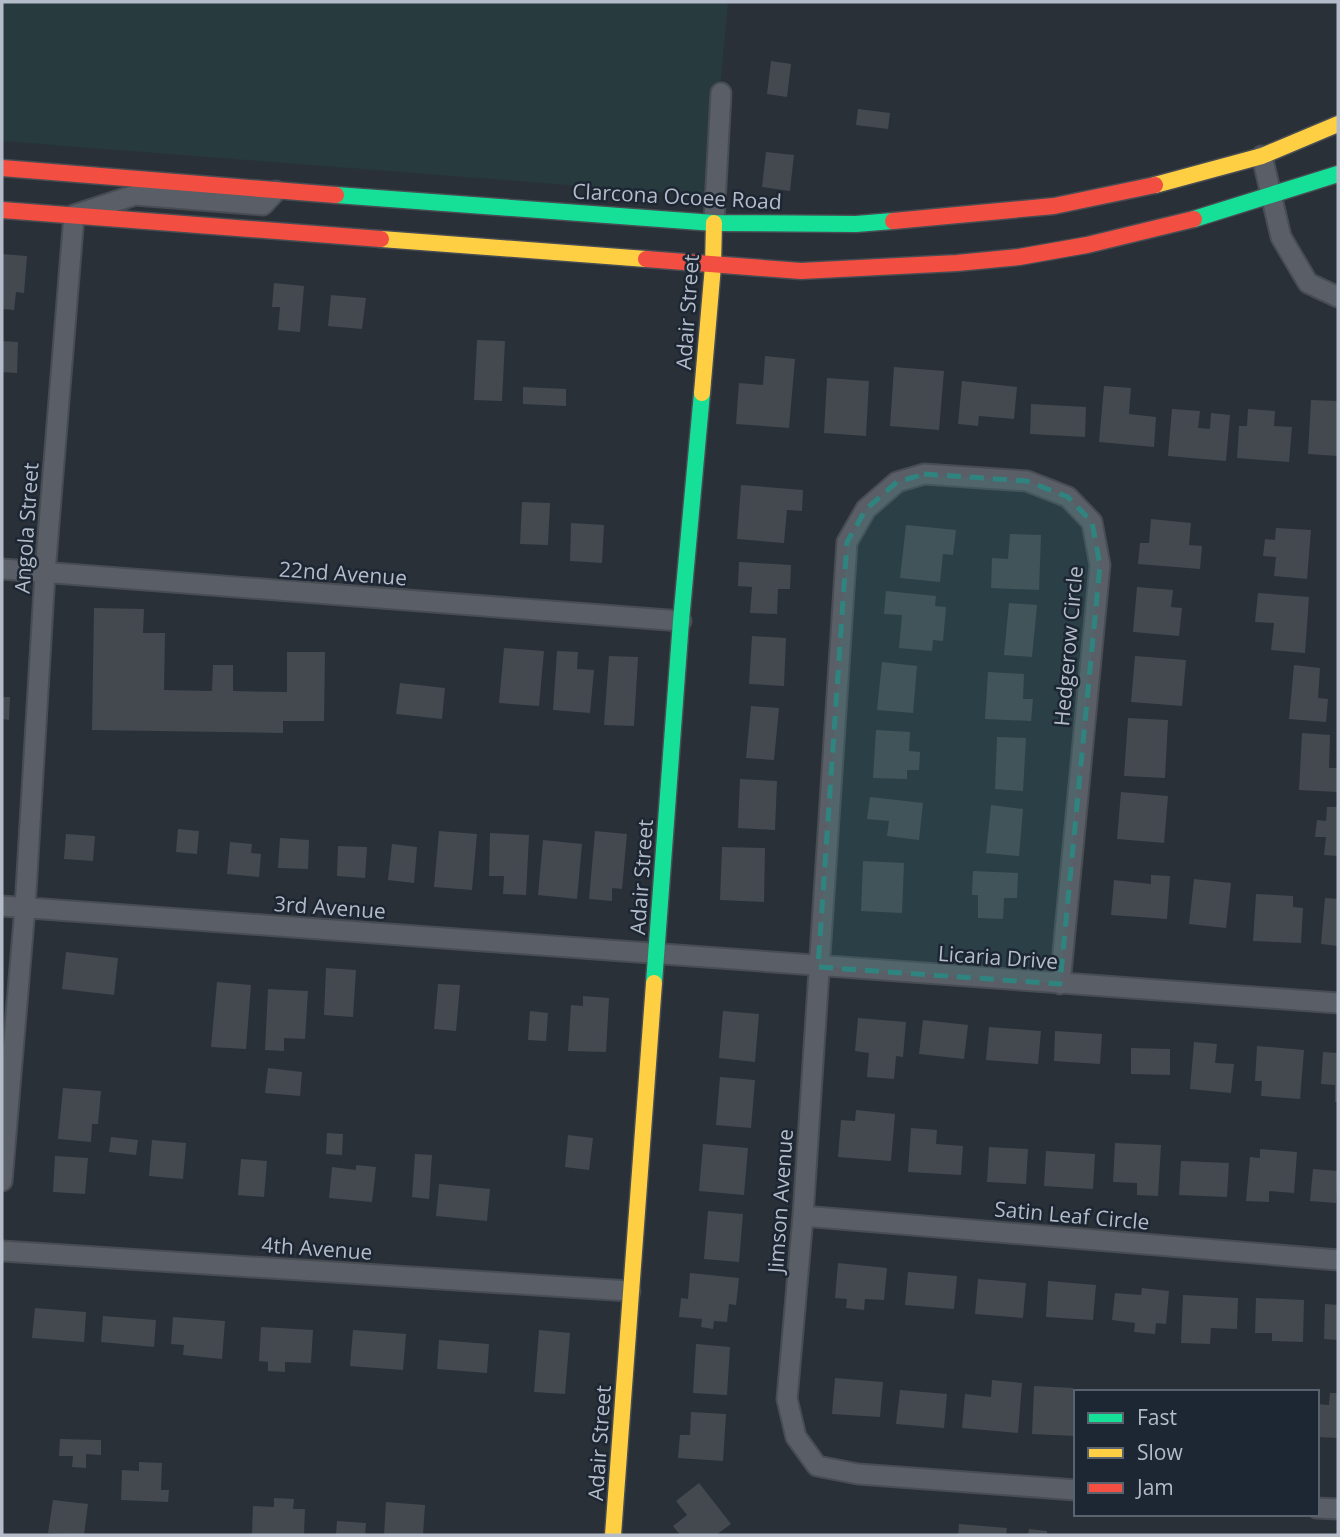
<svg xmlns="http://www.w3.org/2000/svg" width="1340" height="1537" viewBox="0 0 1340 1537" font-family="'Open Sans',sans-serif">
  <rect width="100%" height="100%" fill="#2a3038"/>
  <path fill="#273a3e" d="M2 2H728L710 196 2 141Z"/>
  <path fill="#444950" d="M771 61 791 64 787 97 767 94Z
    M858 109 890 113 888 129 856 125Z
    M766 152 794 155 790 191 762 187Z
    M2 254 27 256 24 293 16 292 14 310 2 309Z
    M274 283 304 286 300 332 278 330 280 307H272Z
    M331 295 366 298 362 329 328 326Z
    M477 340 505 341 502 401 474 400Z
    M2 341 18 342 17 373 2 372Z
    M765 356 795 359 789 428 736 424 739 383 763 385Z
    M894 367 944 371 939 430 890 426Z
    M827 378 869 381 866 436 824 433Z
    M962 381 1017 387 1014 419 979 416 978 426 958 424Z
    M1104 386 1131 388 1129 414 1156 417 1154 447 1099 442Z
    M523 387 566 389V406L523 404Z
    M1311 400 1337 401 1338 456 1308 454Z
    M1031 404 1086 407 1085 437 1030 434Z
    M1172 409 1200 411 1198 428 1210 429 1211 413 1230 415 1226 461 1168 456Z
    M1248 409 1275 411 1274 426 1292 427 1289 462 1237 458 1239 426H1247Z
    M741 485 803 490 802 511 787 510 784 543 737 539Z
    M522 502 550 503 548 545 520 544Z
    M1151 519 1191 523 1189 545 1202 546 1200 569 1138 564 1140 543H1149Z
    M571 523 604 525 602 563 570 561Z
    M906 525 956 530 953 555 943 554 940 582 900 578Z
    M1276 528 1311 530 1307 579 1274 576 1276 557 1263 556 1265 539 1275 540Z
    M1010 534 1041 535 1039 590 991 588 992 558 1008 559Z
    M739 562 791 565 790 589H778L777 614 750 613 752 587 738 586Z
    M1137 587 1173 590 1171 607 1182 608 1179 636 1133 632Z
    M886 591 936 596 935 606 946 607 943 641 933 640 932 651 899 648 902 615 884 614Z
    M1258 593 1309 597 1305 653 1271 650 1274 623 1255 622Z
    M1009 603 1037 605 1032 657 1004 655Z
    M94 608 144 609 143 633H165L164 690 212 691 213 665H233V691L287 692V652H325L324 721H283V733L92 730Z
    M752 636 786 638 784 686 749 684Z
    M504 648 544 651 539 706 499 703Z
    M557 651 578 652 577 669 594 670 590 713 553 710Z
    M609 656 638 657 634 726 604 725Z
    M1135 656 1186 660 1182 706 1131 702Z
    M882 662 917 666 913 713 877 710Z
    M1294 665 1320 668 1318 698 1328 699 1326 722 1289 719Z
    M988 672 1024 674 1023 699H1033L1031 721 985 719Z
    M400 683 445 688 442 719 396 714Z
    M2 697H10L9 720 2 719Z
    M751 706 779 708 774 760 746 758Z
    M1128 718 1168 720 1165 778 1124 776Z
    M876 730 910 732 909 751 920 752 919 770H907V779L873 778Z
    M1302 733 1330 735 1329 768H1338V792L1299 790Z
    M997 737 1026 738 1023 791 995 789Z
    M740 779 777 781 775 830 738 828Z
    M1121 792 1168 796 1164 843 1117 839Z
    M870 797 923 803 919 840 887 836 889 821 867 819Z
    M991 805 1023 809 1019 856 986 853Z
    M1327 807H1338V856L1324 855 1326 837H1315L1317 820 1326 821Z
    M178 829 199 831 197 854 176 852Z
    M439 831 477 834 472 890 434 887Z
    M595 831 627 834 622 889 612 888V901L589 899Z
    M490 833 529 835 526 895 503 894 504 876H489Z
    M66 834 95 836 93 861 64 859Z
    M280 838 309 840 308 869 278 868Z
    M543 840 582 844 577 899 538 895Z
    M230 842 252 844 251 853 261 854 259 877 227 874Z
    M392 844 417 847 414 883 388 880Z
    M338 846 367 847 365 878 337 876Z
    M722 847 765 848 764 902 720 900Z
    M863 861 904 863 902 913 861 911Z
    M973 871 1018 873 1017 898H1004L1003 919 978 918V895H972Z
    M1151 875 1170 876 1167 919 1111 915 1114 880 1151 884Z
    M1194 879 1231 883 1226 928 1189 924Z
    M1256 894 1293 896V907L1303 908 1301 943 1253 941Z
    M1325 898 1338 899V946L1321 944Z
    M66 952 118 958 114 995 62 989Z
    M326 968 356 970 353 1017 324 1015Z
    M217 982 251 985 246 1049 211 1047Z
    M438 984 460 985 456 1031 434 1029Z
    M268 989 308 991 305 1039 284 1038V1051L265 1050Z
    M583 996 609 998 606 1052 568 1051 571 1005 583 1006Z
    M530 1011 548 1013 546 1041 528 1040Z
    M723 1011 759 1014 755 1062 719 1058Z
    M858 1018 906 1022 903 1057 896 1056 894 1079 867 1077 869 1053 855 1051Z
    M923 1020 968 1025 964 1059 919 1054Z
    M989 1027 1041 1031 1038 1064 986 1060Z
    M1055 1031 1102 1034 1100 1064 1054 1061Z
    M1194 1042 1217 1044 1215 1063 1234 1064 1231 1093 1190 1089Z
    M1257 1046 1304 1050 1300 1099 1261 1096 1262 1081H1255Z
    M1131 1048 1170 1049V1075L1131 1074Z
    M1323 1052 1338 1053V1102H1335V1085L1321 1084Z
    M268 1068 302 1072 300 1096 265 1093Z
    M720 1077 755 1080 751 1128 716 1125Z
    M63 1088 101 1091 98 1124H92L91 1142 58 1139Z
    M856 1110 895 1114 891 1161 838 1157 841 1120 855 1121Z
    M911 1128 937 1130 936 1144 963 1146 961 1175 908 1172Z
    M327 1133 343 1134 342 1155 326 1154Z
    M568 1135 593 1138 589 1170 565 1167Z
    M111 1137 138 1140 136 1155 109 1152Z
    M152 1140 186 1143 183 1179 149 1176Z
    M1115 1143 1161 1145 1158 1196 1137 1195V1183L1113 1182Z
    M703 1144 748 1148 744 1195 699 1191Z
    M989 1147 1028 1149 1026 1184 987 1182Z
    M1260 1149 1297 1152 1294 1193 1269 1191V1202L1246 1201 1250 1157 1260 1158Z
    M1046 1151 1095 1154 1093 1189 1044 1186Z
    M415 1154 432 1155 429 1199 412 1197Z
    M55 1156 88 1158 85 1194 53 1192Z
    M241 1159 267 1161 264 1197 238 1195Z
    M1181 1161 1229 1163 1227 1197 1179 1195Z
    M356 1165 376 1167 372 1202 329 1198 332 1167 356 1170Z
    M1313 1169 1338 1171 1336 1203 1310 1201Z
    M439 1184 490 1189 487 1221 436 1216Z
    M708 1211 743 1214 739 1262 704 1259Z
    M838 1263 887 1268 884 1300 865 1299 864 1310 846 1308 847 1299 835 1298Z
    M908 1272 957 1276 954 1309 905 1305Z
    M690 1273 739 1278 736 1305 729 1304 727 1322 714 1321 713 1329 701 1327 702 1319 679 1317 681 1298 688 1299Z
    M978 1279 1026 1283 1023 1318 975 1314Z
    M1048 1281 1096 1285 1093 1320 1046 1317Z
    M1142 1288 1169 1291 1166 1324 1156 1323 1155 1334 1134 1332 1135 1323 1112 1320 1115 1293 1141 1295Z
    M1183 1295 1238 1298 1237 1329 1211 1328 1210 1344 1181 1343Z
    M1256 1298 1304 1300 1303 1342 1272 1341V1333H1255Z
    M1325 1304 1338 1305V1340L1324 1339Z
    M35 1308 86 1312 84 1342 32 1338Z
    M103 1316 156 1320 154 1347 101 1342Z
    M173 1317 225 1321 222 1359 183 1355 184 1345 171 1344Z
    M261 1327 313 1330 311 1363 285 1362V1372L268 1371V1362L259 1361Z
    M353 1330 406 1334 403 1370 350 1366Z
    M539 1330 570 1333 565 1394 534 1392Z
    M439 1340 489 1344 487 1373 437 1369Z
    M696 1344 730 1347 727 1395 693 1393Z
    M835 1378 883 1382 880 1417 832 1414Z
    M992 1380 1022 1383 1018 1433 962 1428 965 1394 991 1397Z
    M1034 1386 1073 1388 1076 1436 1032 1434Z
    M900 1390 947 1394 944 1428 896 1424Z
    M1330 1393H1338V1438L1317 1437V1404L1329 1405Z
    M691 1412 726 1414 723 1461 678 1458 680 1435H690Z
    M60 1439 101 1440V1455L86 1454V1468L72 1467 73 1456H59Z
    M139 1462 162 1463 161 1490H169L168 1502 121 1500 122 1470 139 1471Z
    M699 1483 731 1524 716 1535H680L673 1526 687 1515 676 1501Z
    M274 1498 294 1499 293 1509H305L304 1535H252L253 1506 274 1507Z
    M53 1500 88 1504 84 1535 48 1533Z
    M386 1502 425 1505 423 1535H384Z
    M337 1521 366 1523 365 1535H336Z
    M959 1524 1007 1528 1006 1535H958Z
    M1029 1529 1047 1531V1535H1028Z"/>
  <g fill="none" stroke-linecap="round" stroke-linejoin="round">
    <g stroke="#484c53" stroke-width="23">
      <path id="street" d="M1262 156 1281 237 1308 283 1338 297
        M714 223 721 93
        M2 569 681 621
        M2 906 1338 1003
        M1060 984 1100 565 1092 522 1068 497 1027 481 924 474 897 482 866 509 847 542 803 1216 787 1399 796 1437 817 1466 858 1474 1076 1490
        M2 1181 25 908 45 573 74 215 135 195 263 205 276 191
        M803 1216 1338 1260
        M2 1251 630 1291
        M1317 1508 1338 1509"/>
    </g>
    <g stroke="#484c53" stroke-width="19">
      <path id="fast" d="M336 195 714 223 856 224 893 221
        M1194 219 1338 174
        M654 983 681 621 702 393"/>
    </g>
    <g stroke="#484c53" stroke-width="19">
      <path id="slow" d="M1155 185 1262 156 1338 124
        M381 239 646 259
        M702 393 713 266 714 223
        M613 1535 654 983"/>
    </g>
    <g stroke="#484c53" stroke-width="19">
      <path id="jam" d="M2 168 336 195
        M2 210 381 239
        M893 221 1054 206 1155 185
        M646 259 801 271 957 263 1019 257 1087 245 1194 219"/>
    </g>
    <use href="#street" stroke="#5a5e66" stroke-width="19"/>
    <use href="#fast" stroke="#16e098" stroke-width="16"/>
    <use href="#slow" stroke="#ffcf43" stroke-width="16"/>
    <use href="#jam" stroke="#f24e42" stroke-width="16"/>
  </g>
  <path fill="#308480" fill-opacity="0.2" stroke="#308480" stroke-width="5" stroke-dasharray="14 9" stroke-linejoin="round" d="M924 474 1027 481 1068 497 1092 522 1100 565 1060 984 818 967 847 542 866 509 897 482Z"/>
  <g text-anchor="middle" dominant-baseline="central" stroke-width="5" stroke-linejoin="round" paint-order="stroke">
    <g font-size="21" fill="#b4bcc9" stroke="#1d2633">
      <text transform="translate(677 196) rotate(3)">Clarcona Ocoee Road</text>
      <text transform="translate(687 312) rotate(-86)">Adair Street</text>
      <text transform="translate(26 528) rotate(-86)">Angola Street</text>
      <text transform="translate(343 573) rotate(4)">22nd Avenue</text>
      <text transform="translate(1068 646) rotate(-85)">Hedgerow Circle</text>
      <text transform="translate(641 877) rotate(-86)">Adair Street</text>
      <text transform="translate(330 907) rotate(4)">3rd Avenue</text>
      <text transform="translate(998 957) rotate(4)">Licaria Drive</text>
      <text transform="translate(780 1201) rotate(-86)">Jimson Avenue</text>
      <text transform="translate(1072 1215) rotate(5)">Satin Leaf Circle</text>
      <text transform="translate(317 1248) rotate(4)">4th Avenue</text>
      <text transform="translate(599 1443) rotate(-86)">Adair Street</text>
    </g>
  </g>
  <rect width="1340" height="1537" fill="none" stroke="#b4bcc9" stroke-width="7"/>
  <rect x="1074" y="1390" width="245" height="126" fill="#1d2633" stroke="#59626f" stroke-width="2"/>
  <rect x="1088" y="1413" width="35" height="10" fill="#16e098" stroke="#59626f" stroke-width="2"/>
  <text x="1137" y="1425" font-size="21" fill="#b4bcc9">Fast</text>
  <rect x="1088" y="1448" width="35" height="10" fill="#ffcf43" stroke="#59626f" stroke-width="2"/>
  <text x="1137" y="1460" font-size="21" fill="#b4bcc9">Slow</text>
  <rect x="1088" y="1483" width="35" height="10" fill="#f24e42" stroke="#59626f" stroke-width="2"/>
  <text x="1137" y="1495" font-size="21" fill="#b4bcc9">Jam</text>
</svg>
